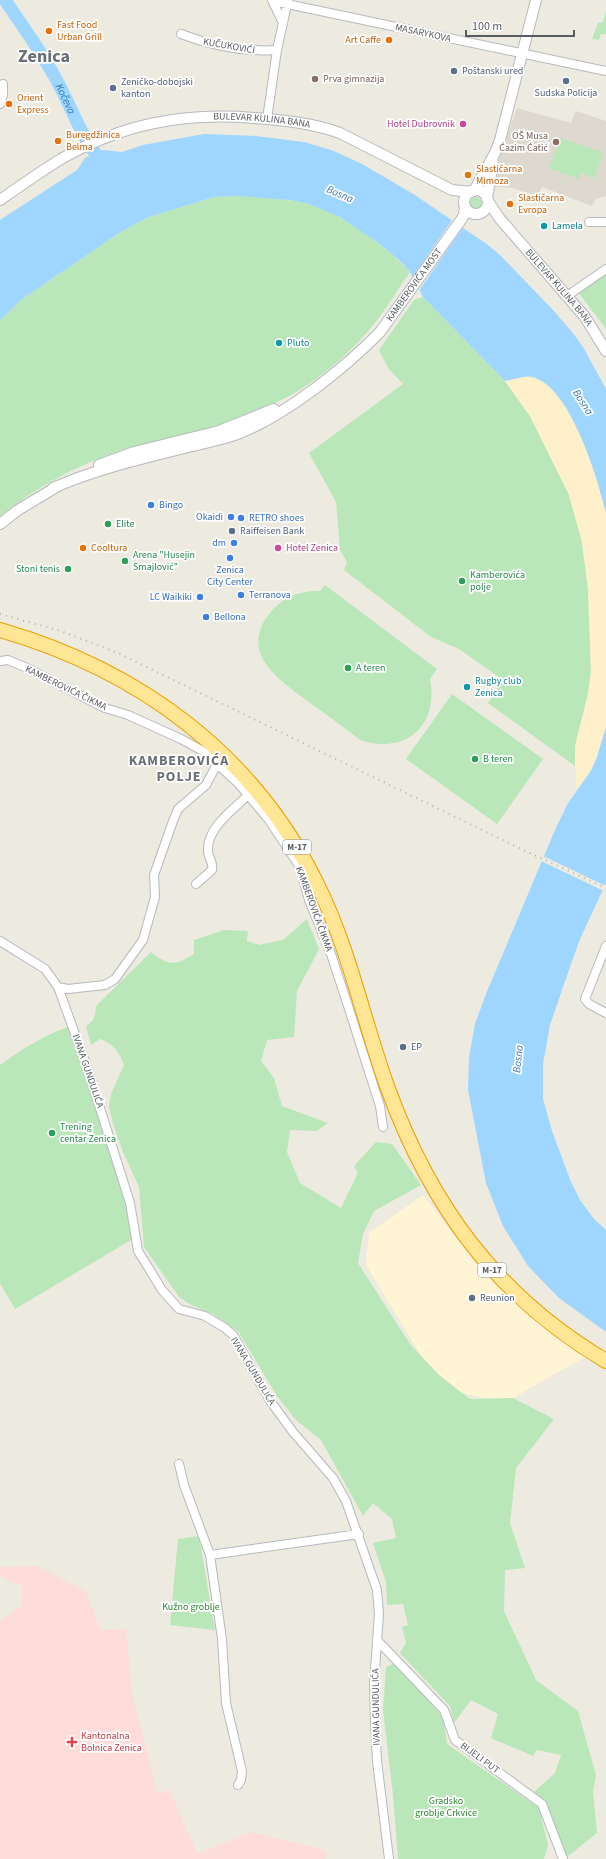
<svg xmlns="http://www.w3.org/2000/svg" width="606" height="1859" viewBox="0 0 606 1859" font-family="'Source Sans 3',sans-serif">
  <rect width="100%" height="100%" fill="#edeadf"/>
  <path fill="#fff4d3" d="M423 1195 476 1263 585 1357 504 1403 462 1393 426 1364 366 1265 369 1233Z"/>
  <path fill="#ddd9ce" d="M517 108 571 123 576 111 606 121V196L596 199 592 206 542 187 537 196 513 188 495 187 498 162Z"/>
  <path fill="#fddcd9" d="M37 1566 86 1591 100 1630 126 1629 132 1694 158 1793 170 1790 197 1854 251 1832 325 1850 326 1859H0V1622L1 1620 22 1605V1584L13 1583 0 1576V1567Z"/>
  <path fill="#bae7b9" d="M606 10V34H601L599 40 592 39 598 23 603 22Z
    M561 138 603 153 594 178 581 173 579 179 549 168Z
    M238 196C262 197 286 198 308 204 341 212 387 247 410 272 400 286 391 301 381 315 359 345 325 376 291 395 260 411 226 425 193 433 174 438 155 441 136 446 87 460 40 484 0 516V320L21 300 119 233 146 218 214 197Z
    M470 203a6 6 0 1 1 12 0a6 6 0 1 1-12 0Z
    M606 273V329L578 292Z
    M423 297 505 381 530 416 569 495 582 542 588 589 591 672 588 694 575 746V766L488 703 503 680 459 649 431 637 344 570 347 562 340 550 336 502 309 453 403 384 388 368 379 350 414 300Z
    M325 585 437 669 430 679C439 726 405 755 360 740 344 727 327 715 310 703 281 681 238 655 269 614 281 598 300 590 320 591Z
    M452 694 543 759 497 824 406 759Z
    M307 919 319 949 297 991 294 1037 267 1040 261 1061 274 1078 282 1106 328 1123 317 1131 290 1130 287 1152 300 1183 341 1208 358 1173 354 1166 376 1142 392 1144 421 1185 374 1211 363 1234 358 1263 410 1344 440 1376 470 1399 513 1398 554 1419 516 1468 510 1523 525 1568 505 1570 504 1611 536 1680 578 1711 596 1775 593 1792 597 1833 567 1857 534 1792 555 1773 561 1755 537 1750 533 1756 491 1738 498 1714 471 1700 454 1723 450 1706 400 1653 406 1643 402 1627 408 1625 403 1604 387 1605 386 1582 373 1543 396 1538 392 1519 373 1503 363 1516 321 1440 296 1420 277 1396 238 1331 213 1314 191 1305 179 1297 144 1247 139 1187 123 1152 113 1124 109 1106 111 1094 124 1065C119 1052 114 1044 100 1039L91 1045 86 1026C94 1021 96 1016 96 1006L151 952C168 966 176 966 194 954V940L224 930 248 931 247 941 259 945 283 940Z
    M68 1027 128 1202 131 1240 15 1309 0 1283V1065C22 1049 43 1036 68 1027Z
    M199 1536 215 1630 170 1625 178 1539Z
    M395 1663 443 1717 447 1744 539 1808 548 1845 544 1859H398L393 1795 383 1710 386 1667Z"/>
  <path fill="#fdf0cb" d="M531 376C572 390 597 474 606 513V727C599 754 594 767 577 789L575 766V746L588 694 591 672 588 589 582 542 569 495 530 416 505 381Z"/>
  <path fill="#9ed6ff" d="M204 134 256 136 304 142 334 151 362 164 415 195 488 245 501 256 553 310 572 332 583 347 606 389V513C598 479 570 385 532 377 524 375 513 380 505 381L423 297 410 272 401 262 381 245 340 217 309 204 290 200 238 196 214 197 146 218 119 233 21 300 0 320V220L77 170 85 158 103 150 122 152 143 145Z
    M606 727V883L580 939 564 984 550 1025 543 1064V1099L552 1131 571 1182 580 1200 594 1219 606 1230V1332L559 1298 528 1266 503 1226 486 1183 468 1090 469 1057 475 1024 486 994 555 830 568 803 591 771 596 760Z"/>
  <path fill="#edeadf" d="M453 219 464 226 418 292 411 279Z
    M543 856 606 886 604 891 541 861Z"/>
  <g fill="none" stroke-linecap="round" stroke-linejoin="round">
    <path stroke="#9ed6ff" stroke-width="13" id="s1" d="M5 0C21 24 38 47 52 72 72 105 79 137 106 167"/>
    <g stroke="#b6b9be" stroke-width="10">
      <path id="minor" d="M272 0 283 23
        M273 1 606 71
        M181 34C212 46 244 52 277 50
        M0 104 3 95V84
        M267 119 277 50 288 0
        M589 222H606
        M567 296 606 269
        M0 661 8 660 27 668 105 708 128 715 181 739 203 751 238 783 269 820 300 867 309 900 331 954 349 1009 380 1106 383 1127
        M196 884 212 870C214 864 209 859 208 852 206 828 233 810 248 795
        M0 941 45 969 58 987 87 1067 130 1203 138 1251 148 1267 162 1290 179 1309 205 1316 225 1328 233 1335 271 1402 293 1432 333 1478 346 1501 377 1590 379 1614 374 1683 375 1723 377 1761 389 1859
        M606 946 585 999 589 1004 606 1013
        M58 987 68 989 105 985 115 979 143 940 155 897 154 875 173 821 178 809 206 785 217 764
        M179 1464 184 1485 210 1555 222 1639 226 1703 242 1771 241 1780 238 1785
        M210 1555 359 1534
        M377 1640 444 1710 455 1740 542 1804 563 1859"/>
    </g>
    <g stroke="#b6b9be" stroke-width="12">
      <g id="tertiary">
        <circle cx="476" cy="202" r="12"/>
        <path d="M474 191 495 153 500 140 536 0"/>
        <path d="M487 198 493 163"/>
        <path id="s2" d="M0 200C20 186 40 172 61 159 122 124 184 112 254 118 283 120 312 123 340 133L452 190 471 192"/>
        <path id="s3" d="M488 201 500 219 585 317 606 351"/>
        <path d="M99 465 134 452 219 431 274 409"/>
        <path id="s4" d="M53 488C91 471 132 461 172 451 195 445 218 441 240 433 287 414 345 368 380 332L461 220 464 215 465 207"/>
        <path d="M0 524 18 510 58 486"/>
      </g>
    </g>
    <g stroke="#ed9f00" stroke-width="16">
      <path id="trunk" d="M0 630C138 670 253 753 317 884 349 948 363 1019 387 1086 430 1205 496 1296 606 1361"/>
    </g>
    <use href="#minor" stroke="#fff" stroke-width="8"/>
    <use href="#tertiary" stroke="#fff" stroke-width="10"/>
    <use href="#trunk" stroke="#ffe694" stroke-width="14"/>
    <path stroke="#b2b3b3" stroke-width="2" stroke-dasharray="1 5" stroke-linecap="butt" d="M0 614 61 631 120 654 519 848 606 888"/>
  </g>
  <g fill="#e8710a" stroke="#fff" stroke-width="1.5">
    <circle cx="49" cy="31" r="4"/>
    <circle cx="389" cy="40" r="4"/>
    <circle cx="9" cy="104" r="4"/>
    <circle cx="58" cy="141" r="4"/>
    <circle cx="468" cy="175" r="4"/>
    <circle cx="510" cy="204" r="4"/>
    <circle cx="83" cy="548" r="4"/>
  </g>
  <g fill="#5c6f8a" stroke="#fff" stroke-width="1.5">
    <circle cx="454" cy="71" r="4"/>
    <circle cx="566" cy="81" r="4"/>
    <circle cx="113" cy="88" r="4"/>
    <circle cx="232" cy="531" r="4"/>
    <circle cx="403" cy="1047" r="4"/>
    <circle cx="472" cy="1298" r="4"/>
  </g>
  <g fill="#8d6e63" stroke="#fff" stroke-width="1.5">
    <circle cx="315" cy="79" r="4"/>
    <circle cx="556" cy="142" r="4"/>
  </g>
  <g fill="#d1479c" stroke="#fff" stroke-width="1.5">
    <circle cx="463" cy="124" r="4"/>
    <circle cx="278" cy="548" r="4"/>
  </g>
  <g fill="#0f9aa8" stroke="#fff" stroke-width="1.5">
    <circle cx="544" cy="226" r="4"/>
    <circle cx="279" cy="343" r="4"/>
    <circle cx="467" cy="687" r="4"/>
  </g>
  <g fill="#3f7fe0" stroke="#fff" stroke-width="1.5">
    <circle cx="151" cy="505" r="4"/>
    <circle cx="231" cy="517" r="4"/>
    <circle cx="241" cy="518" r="4"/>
    <circle cx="234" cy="543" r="4"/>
    <circle cx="230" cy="558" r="4"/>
    <circle cx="241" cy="595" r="4"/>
    <circle cx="200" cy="597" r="4"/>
    <circle cx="206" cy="617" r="4"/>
  </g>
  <g fill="#2e9e5b" stroke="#fff" stroke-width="1.5">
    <circle cx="108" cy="524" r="4"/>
    <circle cx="125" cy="561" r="4"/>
    <circle cx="68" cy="569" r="4"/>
    <circle cx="462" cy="581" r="4"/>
    <circle cx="348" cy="668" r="4"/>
    <circle cx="475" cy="759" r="4"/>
    <circle cx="52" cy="1133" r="4"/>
  </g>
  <path fill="#e0444e" stroke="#fff" stroke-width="1.5" d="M70 1736h4v4h4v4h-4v4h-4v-4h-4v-4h4z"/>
  <g text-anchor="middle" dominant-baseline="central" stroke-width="3.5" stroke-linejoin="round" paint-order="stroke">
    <g fill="#fff" stroke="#8b8e91" stroke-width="1">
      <rect x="283" y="840" width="28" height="14" rx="3"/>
      <rect x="478" y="1263" width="28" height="14" rx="3"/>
    </g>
    <g font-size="9" font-weight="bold" fill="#595d62">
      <text x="297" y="847">M-17</text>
      <text x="492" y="1270">M-17</text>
    </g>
    <g font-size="10" fill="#c56008" stroke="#fff" text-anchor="start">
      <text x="57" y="25">Fast Food<tspan x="57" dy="12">Urban Grill</tspan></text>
      <text x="381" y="40" text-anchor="end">Art Caffe</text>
      <text x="17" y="98">Orient<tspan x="17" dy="12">Express</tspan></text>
      <text x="66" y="135">Buregdžinica<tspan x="66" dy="12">Belma</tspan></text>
      <text x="476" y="169">Slastičarna<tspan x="476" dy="12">Mimoza</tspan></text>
      <text x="518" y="198">Slastičarna<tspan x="518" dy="12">Evropa</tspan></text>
      <text x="91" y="548">Cooltura</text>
    </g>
    <g font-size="10" fill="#595d62" stroke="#fff">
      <text transform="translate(423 33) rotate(12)">MASARYKOVA</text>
      <text transform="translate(229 46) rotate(10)">KUČUKOVIĆI</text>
      <text stroke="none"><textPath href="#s2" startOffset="282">BULEVAR KULINA BANA</textPath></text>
      <text stroke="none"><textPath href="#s4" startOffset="427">KAMBEROVIĆA MOST</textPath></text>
      <text stroke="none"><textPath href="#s3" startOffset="112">BULEVAR KULINA BANA</textPath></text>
      <text transform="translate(66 688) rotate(26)">KAMBEROVIĆA ČIKMA</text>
      <text transform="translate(314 909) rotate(70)">KAMBEROVIĆA ČIKMA</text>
      <text transform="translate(88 1071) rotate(71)">IVANA GUNDULIĆA</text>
      <text transform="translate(253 1371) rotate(59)">IVANA GUNDULIĆA</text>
      <text transform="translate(376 1707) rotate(-91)">IVANA GUNDULIĆA</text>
      <text transform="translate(480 1758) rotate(36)">BIJELI PUT</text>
    </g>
    <g font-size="10" fill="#4e5e75" stroke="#fff" text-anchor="start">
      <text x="462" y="71">Poštanski ured</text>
      <text x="121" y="82">Zeničko-dobojski<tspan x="121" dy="12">kanton</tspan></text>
      <text x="566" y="93" text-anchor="middle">Sudska Policija</text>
      <text x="240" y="531">Raiffeisen Bank</text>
      <text x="411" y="1047">EP</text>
      <text x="480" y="1298">Reunion</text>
    </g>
    <g font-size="10" fill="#785e54" stroke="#fff" text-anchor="start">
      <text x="323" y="79">Prva gimnazija</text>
      <text x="548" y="136" text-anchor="end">OŠ Musa<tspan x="548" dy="12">Ćazim Ćatić</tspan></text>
    </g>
    <g font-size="10" fill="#b23c85" stroke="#fff" text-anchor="end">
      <text x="455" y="124">Hotel Dubrovnik</text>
      <text x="286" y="548" text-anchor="start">Hotel Zenica</text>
    </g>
    <g font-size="10" fill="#0d838f" stroke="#fff" text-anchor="start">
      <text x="552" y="226">Lamela</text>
      <text x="287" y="343">Pluto</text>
      <text x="475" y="681">Rugby club<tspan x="475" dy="12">Zenica</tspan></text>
    </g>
    <g font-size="10" fill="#366cbe" stroke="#fff" text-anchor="start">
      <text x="159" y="505">Bingo</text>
      <text x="223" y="517" text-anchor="end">Okaidi</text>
      <text x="249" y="518">RETRO shoes</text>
      <text x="226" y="543" text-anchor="end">dm</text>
      <text x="230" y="570" text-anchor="middle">Zenica<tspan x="230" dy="12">City Center</tspan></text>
      <text x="249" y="595">Terranova</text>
      <text x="192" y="597" text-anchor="end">LC Waikiki</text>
      <text x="214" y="617">Bellona</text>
    </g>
    <g font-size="10" fill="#27864d" stroke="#fff" text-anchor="start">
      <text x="116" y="524">Elite</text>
      <text x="133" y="555">Arena "Husejin<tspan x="133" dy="12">Smajlović"</tspan></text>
      <text x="60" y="569" text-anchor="end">Stoni tenis</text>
      <text x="470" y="575">Kamberovića<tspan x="470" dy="12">polje</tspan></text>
      <text x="356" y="668">A teren</text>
      <text x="483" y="759">B teren</text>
      <text x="60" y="1127">Trening<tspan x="60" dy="12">centar Zenica</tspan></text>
    </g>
    <g font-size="10" fill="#2e8530" stroke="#fff">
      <text x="191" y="1607">Kužno groblje</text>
      <text x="446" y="1801">Gradsko<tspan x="446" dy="12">groblje Crkvice</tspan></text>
    </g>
    <g font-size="10" fill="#be3a42" stroke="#fff" text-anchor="start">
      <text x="81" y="1736">Kantonalna<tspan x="81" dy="12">Bolnica Zenica</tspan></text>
    </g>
    <g font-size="11" font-style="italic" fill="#3477b8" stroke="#fff">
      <text stroke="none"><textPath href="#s1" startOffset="116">Kočeva</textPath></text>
      <text transform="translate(340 194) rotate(23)">Bosna</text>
      <text transform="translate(583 402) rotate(57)">Bosna</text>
      <text transform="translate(518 1059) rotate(-84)">Bosna</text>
    </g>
    <g font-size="14" font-weight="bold" letter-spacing="1" fill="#696f74" stroke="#fff">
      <text x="179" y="761">KAMBEROVIĆA<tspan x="179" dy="16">POLJE</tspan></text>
    </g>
    <g font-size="18" font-weight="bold" fill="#696f74" stroke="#fff">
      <text x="44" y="56">Zenica</text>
    </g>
  </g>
  <path d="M466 30v6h108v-6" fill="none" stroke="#595d62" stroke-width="2"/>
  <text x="472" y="30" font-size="12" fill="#595d62" stroke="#ffffff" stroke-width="3" paint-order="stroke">100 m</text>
</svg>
